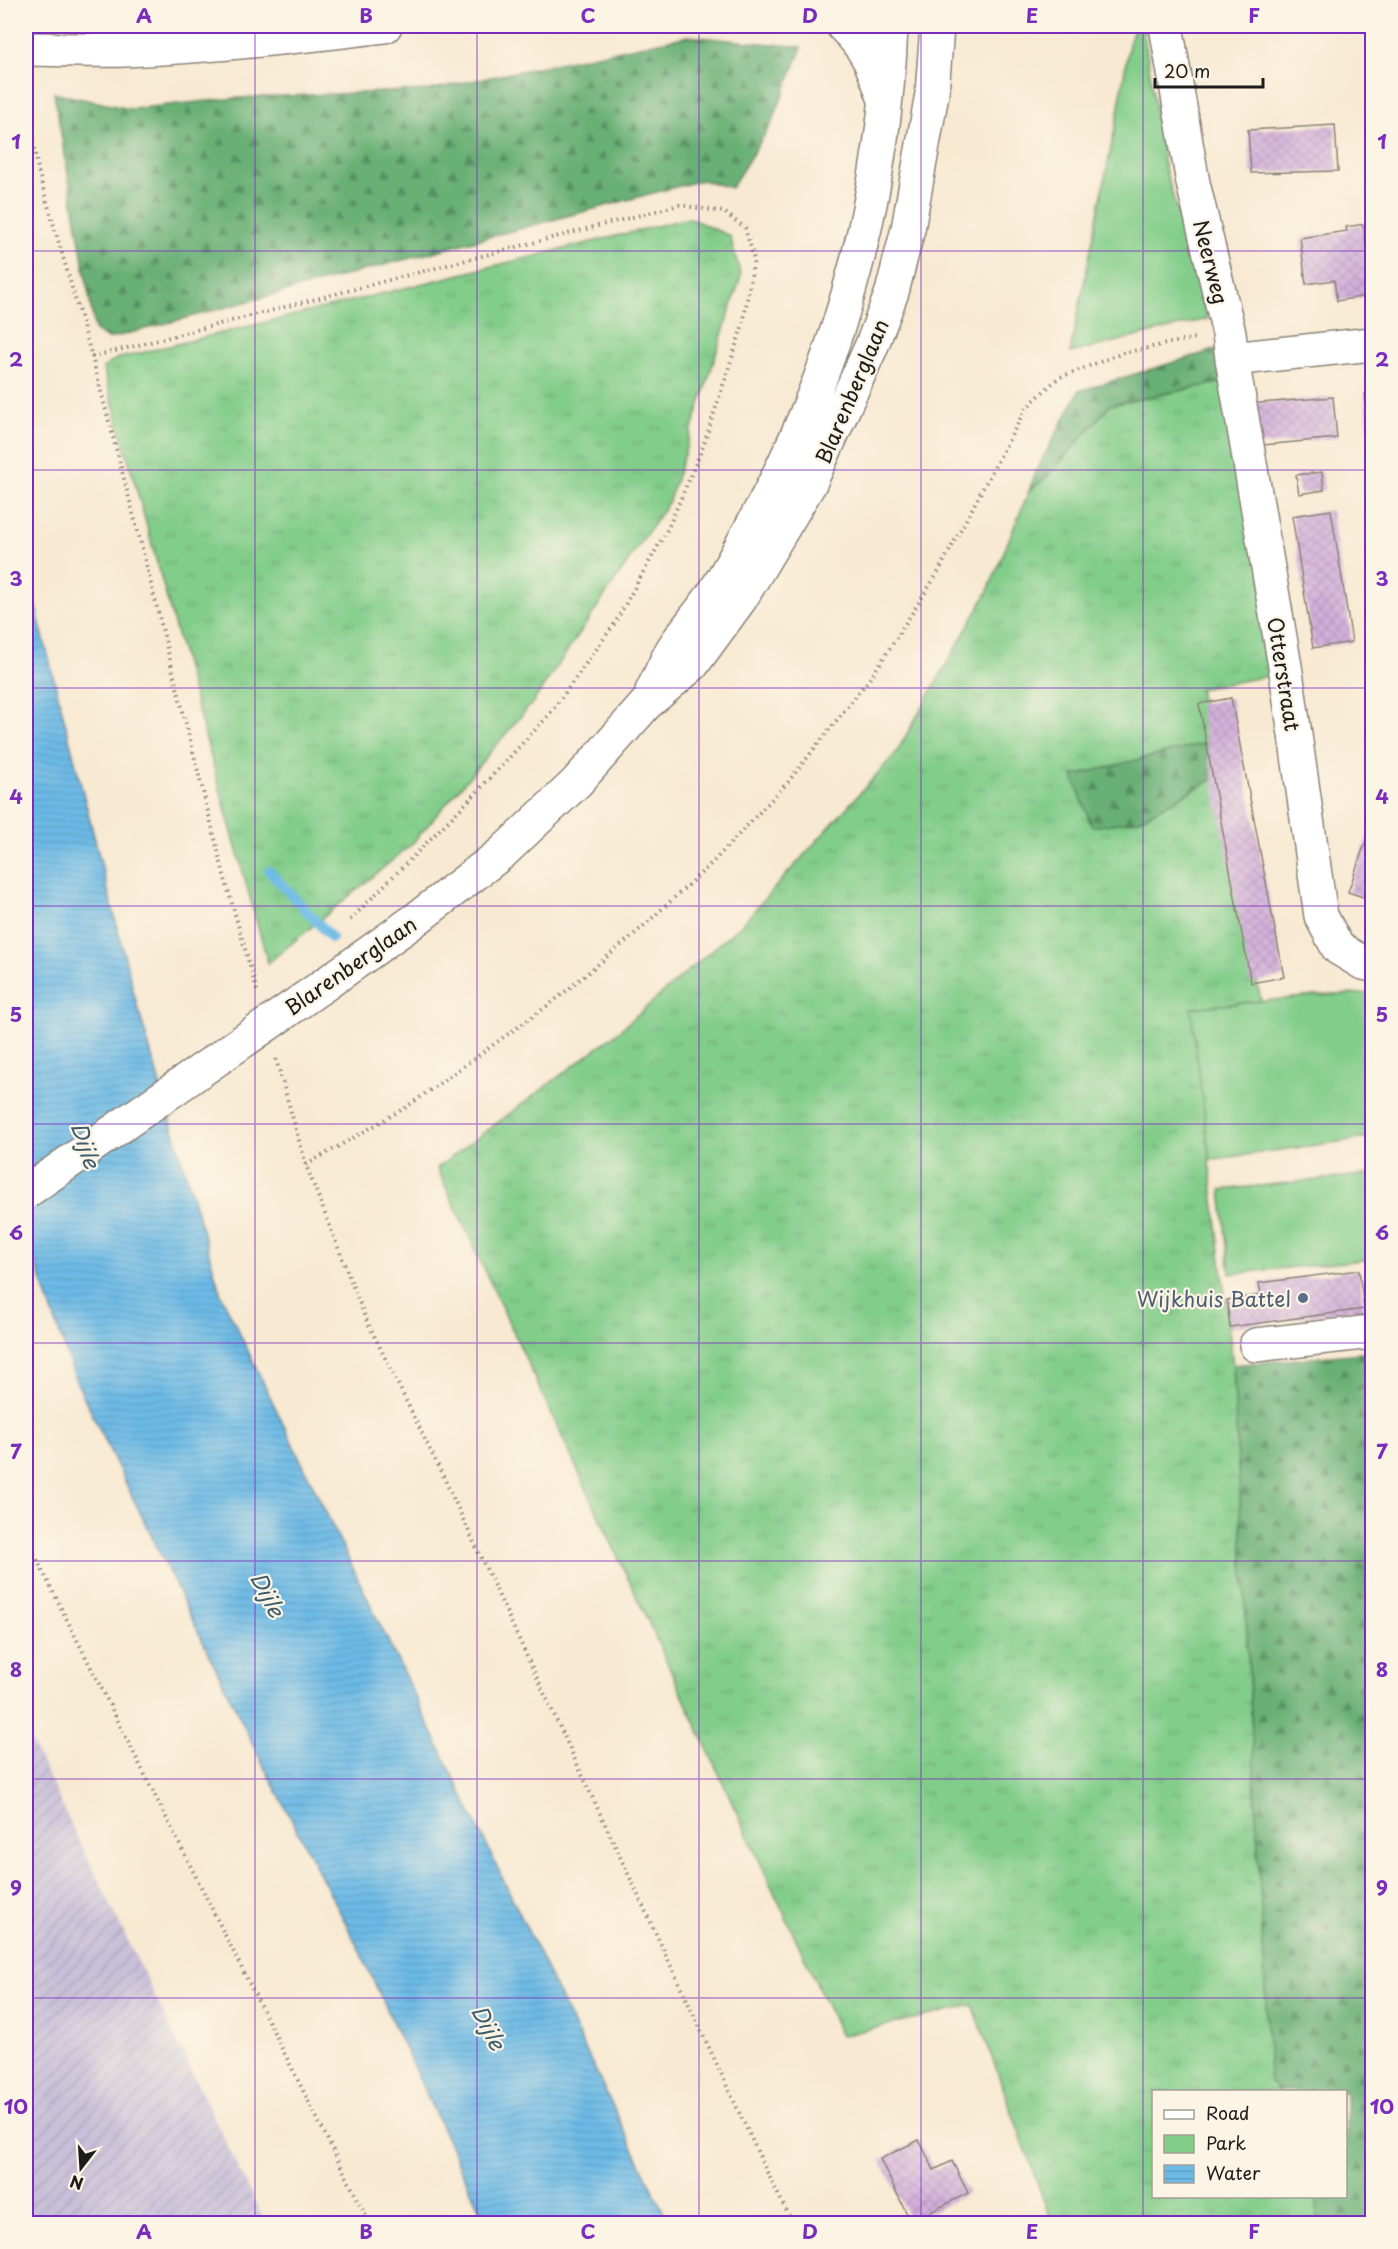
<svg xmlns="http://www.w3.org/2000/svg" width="1398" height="2249" viewBox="0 0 1398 2249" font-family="'Playpen Sans',sans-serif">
  <defs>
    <pattern id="industrial-furrows" width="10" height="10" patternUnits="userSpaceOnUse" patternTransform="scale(1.5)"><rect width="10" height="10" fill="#c8bfd8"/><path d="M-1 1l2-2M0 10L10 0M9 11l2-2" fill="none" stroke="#aba4b9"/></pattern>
    <pattern id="grass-tufts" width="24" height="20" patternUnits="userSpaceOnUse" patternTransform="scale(1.5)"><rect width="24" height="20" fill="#82cd8a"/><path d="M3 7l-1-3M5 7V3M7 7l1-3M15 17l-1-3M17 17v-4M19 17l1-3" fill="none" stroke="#70af76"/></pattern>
    <pattern id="forest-firs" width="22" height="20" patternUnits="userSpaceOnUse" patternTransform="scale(1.5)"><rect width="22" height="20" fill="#69b076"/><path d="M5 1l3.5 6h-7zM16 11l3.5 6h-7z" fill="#568e60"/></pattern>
    <pattern id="water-rules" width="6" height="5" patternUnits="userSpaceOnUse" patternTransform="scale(1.5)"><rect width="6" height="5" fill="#6cbae6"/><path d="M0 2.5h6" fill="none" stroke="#5d9fc5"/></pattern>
    <pattern id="building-cross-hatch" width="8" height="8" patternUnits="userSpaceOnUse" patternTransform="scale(1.5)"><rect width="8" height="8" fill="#d3afdb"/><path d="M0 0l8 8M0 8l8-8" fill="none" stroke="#b596bb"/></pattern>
  </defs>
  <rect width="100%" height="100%" fill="#fcf5e5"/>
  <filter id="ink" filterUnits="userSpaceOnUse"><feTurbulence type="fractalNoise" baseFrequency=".0167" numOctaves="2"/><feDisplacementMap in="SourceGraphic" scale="12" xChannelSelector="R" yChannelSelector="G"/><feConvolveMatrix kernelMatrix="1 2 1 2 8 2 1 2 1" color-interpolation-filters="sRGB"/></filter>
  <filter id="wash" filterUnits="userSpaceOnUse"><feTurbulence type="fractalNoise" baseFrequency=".008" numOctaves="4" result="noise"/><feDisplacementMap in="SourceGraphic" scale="24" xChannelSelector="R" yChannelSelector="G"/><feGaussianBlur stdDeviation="1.35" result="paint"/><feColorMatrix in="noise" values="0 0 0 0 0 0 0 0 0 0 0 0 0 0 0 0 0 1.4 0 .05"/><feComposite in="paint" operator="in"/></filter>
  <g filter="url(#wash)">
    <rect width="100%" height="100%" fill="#f8e9d2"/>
    <path fill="url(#industrial-furrows)" d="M26 1731 265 2223H26Z"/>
    <path fill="url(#grass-tufts)" stroke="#4f7453" stroke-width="1.5" d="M689 218 730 236 741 276 669 501 533 702 411 845 268 963 103 368 116 359Z
      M1227 381 1279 674 1199 689 1209 742 1074 776 1138 820 1215 778 1261 1001 1192 1008 1233 1365 1270 2082 1279 2091 1154 2092V2196L1317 2197V2223H1052L973 2005 841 2036 437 1168 613 1036 742 924 896 753 987 593 1029 491 1049 475 1110 405Z"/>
    <path fill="url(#forest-firs)" stroke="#426649" stroke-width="1.5" d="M688 36 802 47 772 123 731 188 702 180 108 339 95 331 54 93 130 109 237 98 429 90Z
      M1221 348 1227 381 1110 405 1049 475 1029 491 1036 471 1079 391Z
      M1209 742 1215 778 1138 820 1092 827 1073 776Z
      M1372 1352V2223H1317V2197L1346 2196V2092L1279 2091 1270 2082 1233 1365Z"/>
    <path fill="#82cd8a" stroke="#4f7453" stroke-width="1.5" d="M1135 26H1143L1164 165 1208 319 1070 353 1118 113 1129 44Z
      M1372 993V1137L1210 1160 1191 1008 1315 996Z
      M1372 1174V1259L1230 1274 1221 1190Z"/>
    <path fill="url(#water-rules)" stroke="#446b81" stroke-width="1.5" d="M26 569 137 1005 221 1295 669 2223H486L355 1941 263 1765 76 1381 26 1235Z"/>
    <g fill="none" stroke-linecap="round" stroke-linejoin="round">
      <path stroke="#6cbae6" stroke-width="10" d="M269 871 332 938"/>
    </g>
    <g id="blocks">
      <path fill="url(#building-cross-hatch)" d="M1335 125 1338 171 1251 173 1248 130Z
        M1363 224 1366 245 1372 244V295L1337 301 1334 280 1306 284 1300 238 1347 231 1346 227Z
        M1372 393V437L1370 438 1365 394Z
        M1333 397 1337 438 1252 446 1248 404Z
        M1322 472 1324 490 1299 494 1296 475Z
        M1331 510 1352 642 1313 648 1292 516Z
        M1231 698 1284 977 1251 983 1199 704Z
        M1372 823V900L1348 892Z
        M1359 1270 1364 1309 1230 1327 1227 1300 1261 1295 1259 1283Z
        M919 2140 934 2170 952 2161 968 2193 911 2222 880 2159Z"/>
    </g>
  </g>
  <g filter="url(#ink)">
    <use href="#blocks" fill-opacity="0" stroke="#8a8277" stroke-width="1.5"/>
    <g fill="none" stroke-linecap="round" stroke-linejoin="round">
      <g stroke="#8a8277" stroke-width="36">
        <path id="street" d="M1166 26 1193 183 1229 333 1232 359 1372 344
          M1232 359 1286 672 1321 916 1338 948 1363 963 1372 965
          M1256 1345 1372 1332"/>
      </g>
      <g stroke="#8a8277" stroke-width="36">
        <path id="secondary" d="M843 26C867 49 873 66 884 97
          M652 691C659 678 665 663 672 650 687 626 708 605 722 580 738 553 753 524 768 496 843 351 885 188 891 26
          M324 985 411 923 502 853 576 783 646 704 692 665 741 598 810 483 872 345 892 292 908 229 932 94 937 26"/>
      </g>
      <g stroke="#8a8277" stroke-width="36">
        <path id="primary" d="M26 49C59 49 93 51 126 50 213 46 299 37 385 26"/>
      </g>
      <path stroke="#8a8277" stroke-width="4" stroke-dasharray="1.5 4.5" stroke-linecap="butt" d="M26 107 39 174 92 357 138 532 225 879 257 991
        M92 357 679 205 724 212 745 228 754 259 743 324 703 447 668 528 615 623 549 715 474 795 350 920
        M276 1059 306 1165 365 1317 443 1476 765 2168 793 2224
        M306 1165 405 1108 554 1001 637 932 713 862 788 782 874 673 937 574 1026 408 1058 378 1123 353 1195 338
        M26 1538 370 2224"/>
      <use href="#street" stroke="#fff" stroke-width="33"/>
      <use href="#secondary" stroke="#fff" stroke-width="33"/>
      <use href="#primary" stroke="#fff" stroke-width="33"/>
      <g stroke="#8a8277" stroke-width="36" stroke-linecap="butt">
        <path id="secondary-bridge" d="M26 1192 324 985"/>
      </g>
      <use href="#secondary-bridge" stroke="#fff" stroke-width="33"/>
    </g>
  </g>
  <path fill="none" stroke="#7b2cbf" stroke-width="1.5" stroke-opacity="0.55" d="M255 26V2224M477 26V2224M699 26V2224M921 26V2224M1143 26V2224M26 251H1372M26 470H1372M26 688H1372M26 906H1372M26 1124H1372M26 1343H1372M26 1561H1372M26 1779H1372M26 1998H1372"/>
  <circle fill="#5c6f8a" stroke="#fcf5e5" stroke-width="2" cx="1303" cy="1298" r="6"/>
  <g text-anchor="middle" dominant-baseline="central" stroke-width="4.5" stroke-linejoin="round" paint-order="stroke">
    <g font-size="21" fill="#1c1c1c" stroke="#fcf5e5">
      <text transform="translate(1212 262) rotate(76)">Neerweg</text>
      <text transform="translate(851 391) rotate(-67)">Blarenberglaan</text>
      <text transform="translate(1285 674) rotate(81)">Otterstraat</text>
      <text transform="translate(350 965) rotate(-35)">Blarenberglaan</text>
    </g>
    <g font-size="21" fill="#4e5e75" stroke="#fcf5e5" text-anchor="end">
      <text x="1291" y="1298">Wijkhuis Battel</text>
    </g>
    <g font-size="22" font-style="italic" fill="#3c5b6d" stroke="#fcf5e5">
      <text transform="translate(87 1145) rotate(72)">Dijle</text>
      <text transform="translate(269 1594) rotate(63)">Dijle</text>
      <text transform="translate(490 2027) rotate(63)">Dijle</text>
    </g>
  </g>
  <rect width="1398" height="2249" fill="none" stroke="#fcf5e5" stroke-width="66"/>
  <rect x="1152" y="2090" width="195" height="108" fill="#fcf5e5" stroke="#a29e95" stroke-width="1.5"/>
  <rect x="1164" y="2110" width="30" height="9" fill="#ffffff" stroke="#a29e95" stroke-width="1.5"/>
  <text x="1206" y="2120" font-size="18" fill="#1c1c1c">Road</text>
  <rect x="1164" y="2135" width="30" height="18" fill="#82cd8a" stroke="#a29e95" stroke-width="1.5"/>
  <text x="1206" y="2150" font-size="18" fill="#1c1c1c">Park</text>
  <rect x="1164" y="2165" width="30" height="18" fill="url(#water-rules)" stroke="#a29e95" stroke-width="1.5"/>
  <text x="1206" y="2180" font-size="18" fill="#1c1c1c">Water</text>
  <g transform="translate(81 2168) rotate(197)" stroke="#fcf5e5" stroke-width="4.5" paint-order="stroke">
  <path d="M0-4.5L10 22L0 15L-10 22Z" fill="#1c1c1c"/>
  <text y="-9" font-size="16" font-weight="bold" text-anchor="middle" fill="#1c1c1c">N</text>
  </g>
  <path d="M1155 78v9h108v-9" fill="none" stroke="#1c1c1c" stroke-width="3"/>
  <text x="1164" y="78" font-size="18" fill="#1c1c1c" stroke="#fcf5e5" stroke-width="4.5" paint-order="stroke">20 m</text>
  <rect x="33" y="33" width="1332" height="2183" fill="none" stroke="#7b2cbf" stroke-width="2"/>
  <g font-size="20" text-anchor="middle" font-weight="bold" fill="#7b2cbf">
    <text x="144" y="23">A</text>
    <text x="366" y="23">B</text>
    <text x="588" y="23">C</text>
    <text x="810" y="23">D</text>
    <text x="1032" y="23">E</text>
    <text x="1254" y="23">F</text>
    <text x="16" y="149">1</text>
    <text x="1382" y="149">1</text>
    <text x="16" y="367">2</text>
    <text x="1382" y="367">2</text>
    <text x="16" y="586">3</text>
    <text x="1382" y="586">3</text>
    <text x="16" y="804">4</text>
    <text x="1382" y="804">4</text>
    <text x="16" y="1022">5</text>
    <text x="1382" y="1022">5</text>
    <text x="16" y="1240">6</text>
    <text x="1382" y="1240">6</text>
    <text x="16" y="1459">7</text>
    <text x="1382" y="1459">7</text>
    <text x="16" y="1677">8</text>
    <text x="1382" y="1677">8</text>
    <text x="16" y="1895">9</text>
    <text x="1382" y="1895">9</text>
    <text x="16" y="2114">10</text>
    <text x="1382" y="2114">10</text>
    <text x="144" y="2239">A</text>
    <text x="366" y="2239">B</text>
    <text x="588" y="2239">C</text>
    <text x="810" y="2239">D</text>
    <text x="1032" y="2239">E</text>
    <text x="1254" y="2239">F</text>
  </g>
</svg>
